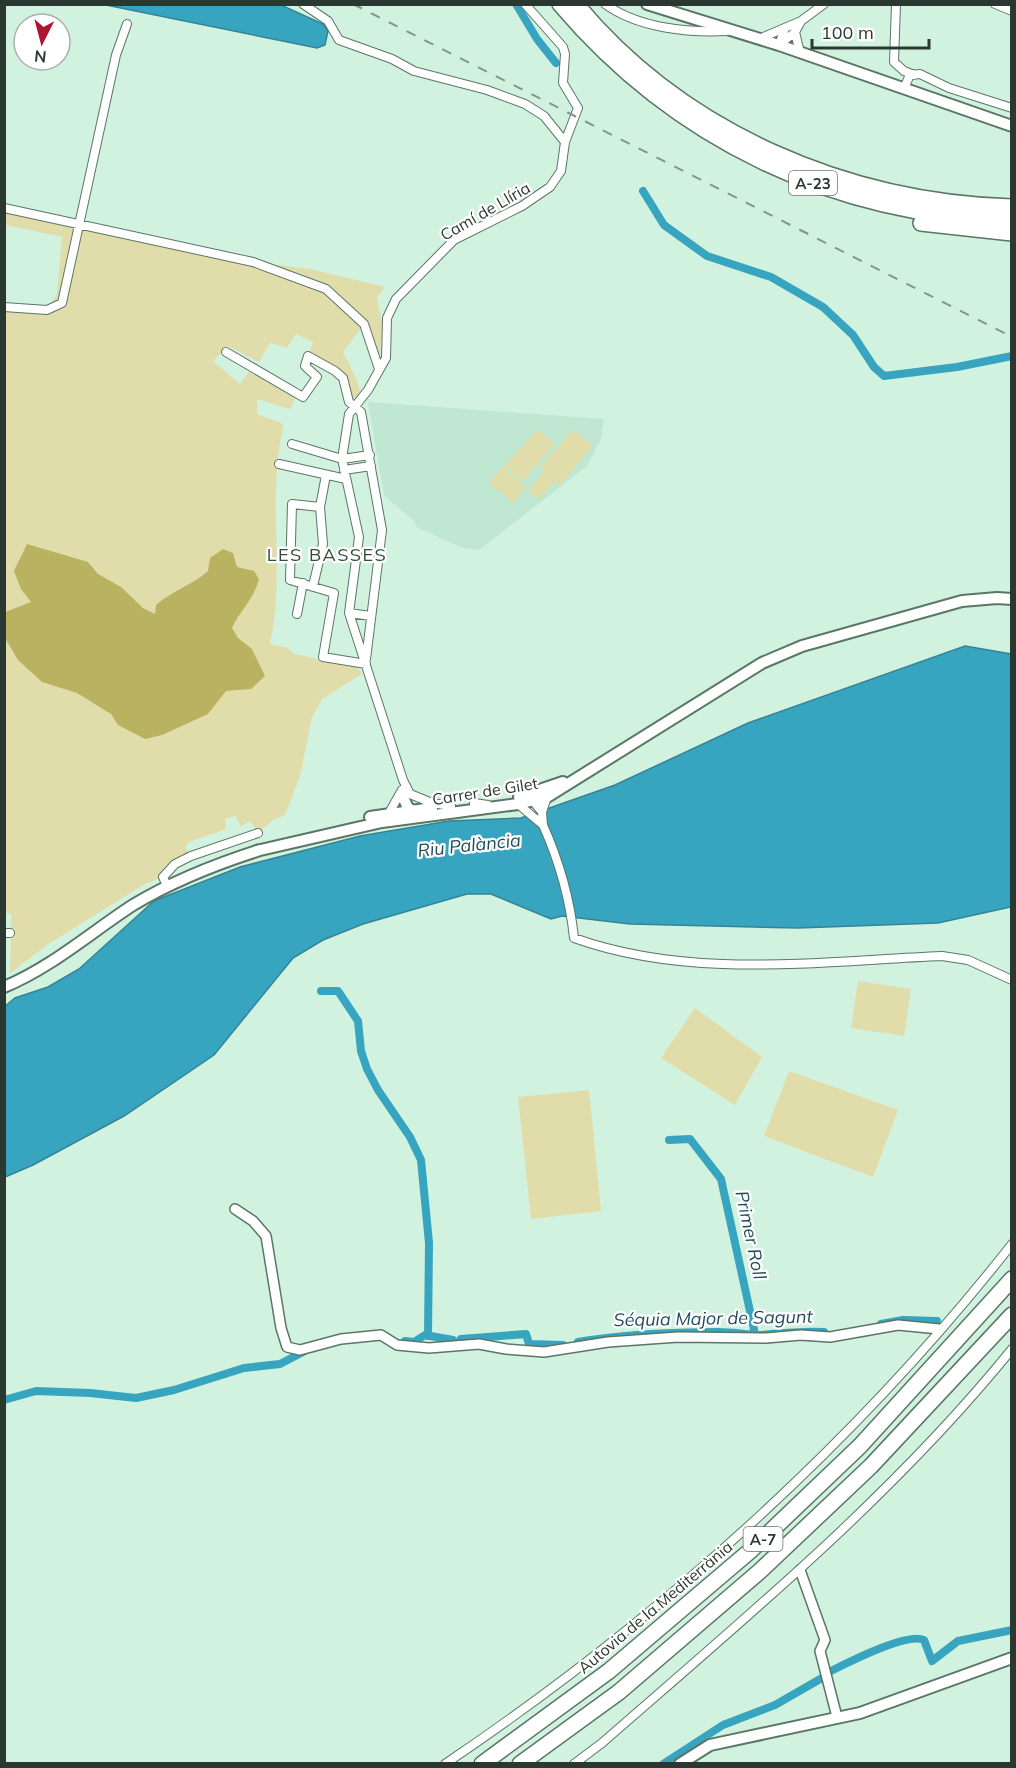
<svg xmlns="http://www.w3.org/2000/svg" width="1016" height="1768" viewBox="0 0 1016 1768" font-family="Mulish,sans-serif">
  <rect width="100%" height="100%" fill="#d2f2e0"/>
  <path fill="#c0e7d2" d="M368 402 604 419 601 439 587 466 479 550 463 548 416 527 415 522 384 495Z"/>
  <path fill="#e1ddaa" d="M5 208 253 262 310 269 385 287 377 297 382 323 379 369 364 324 343 352 356 378 362 397 355 406 349 402 343 378 308 356 313 342 296 334 287 348 270 343 259 362 228 346 213 361 240 384 250 370 296 397 290 409 257 399V414L284 424C266 496 286 572 270 644L288 648 294 654 357 667 362 674 322 699 312 717 300 776 285 815 273 820 258 833 250 821 241 826 235 816 225 819 226 829 189 842 185 847 191 856 163 877 145 884 50 943 10 973 11 914 4 913V307L47 310 57 294 62 237 5 225Z
    M538 429 555 444 522 482 504 466Z
    M573 429 593 446 560 485 555 481 539 499 528 491 544 472 540 468Z
    M502 467 526 488 513 503 489 482Z
    M858 981 911 989 904 1036 851 1028Z
    M695 1008 762 1057 735 1105 661 1058Z
    M789 1071 898 1110 873 1177 764 1136Z
    M589 1090 601 1211 531 1219 518 1097Z"/>
  <path fill="#b9b260" d="M27 544 88 562 98 574 121 587 143 608 155 614 156 605C172 591 192 585 208 571L210 558 223 549 233 553 237 567 254 571 259 579C254 599 240 610 232 628L238 638 252 649 265 676 251 689 226 691 208 714 162 735 145 739 118 725 111 714 77 693 42 682 18 660 5 638V612L31 602 21 589 14 571Z"/>
  <path fill="#38a5c0" stroke="#348495" stroke-width="1.5" d="M106 5H281L323 24 328 31 325 45 317 48Z
    M965 646 1011 654V907L938 923 798 928 630 924 562 916 551 919 491 894H467L363 924 323 940 293 958 214 1055 124 1116 33 1165 5 1177 4 1007 15 998 48 987 79 969 154 901 240 867 360 836 449 821 521 818 615 785 748 723Z"/>
  <g fill="none" stroke-linecap="round" stroke-linejoin="round">
    <path stroke="#38a5c0" stroke-width="8" d="M516 4 537 39 556 63
      M643 191 664 225 707 256 771 277 823 307 853 335 874 367 884 376 957 367 1012 356
      M321 991H338L358 1021 361 1051 367 1069 378 1090 410 1137 421 1160 429 1243 428 1336
      M669 1140 690 1139 721 1179 755 1334
      M881 1324 903 1320 937 1321
      M461 1339 526 1334 529 1344 563 1345
      M405 1341 414 1342 425 1335 453 1340
      M578 1342C625 1334 672 1332 719 1332 733 1332 747 1335 761 1335 783 1333 802 1331 824 1332
      M4 1400 36 1391 90 1393 136 1398 174 1390 244 1368 280 1364 305 1351
      M829 1672C847 1663 907 1632 924 1640L932 1661 958 1641 1012 1630
      M663 1764 723 1725 775 1705 822 1678"/>
    <g stroke="#5a7667" stroke-width="10">
      <path id="minor" d="M303 4 328 21 339 40 392 59 414 71 487 90 525 104 544 116 565 142
        M605 4C638 28 688 33 727 31
        M896 4 894 62 904 71 914 75
        M995 4 1012 11
        M801 21 824 4
        M785 28 779 45 795 32
        M759 39 801 21 795 32 800 53
        M904 88 910 75 920 74 949 88 1012 108
        M4 208 253 262 326 289 364 324 379 369
        M4 307 47 310 62 303 116 55 127 24
        M226 352 303 397 317 377 305 366 308 356 335 371 343 378 349 402 361 412 382 530 366 659
        M292 444 342 459 370 455
        M279 464 346 479
        M344 470 371 466
        M320 507 292 504 290 580 334 593 323 657 366 664
        M313 586 323 544 320 507 326 475
        M349 613 371 616
        M297 614 303 583
        M532 800 542 812
        M474 803 488 805
        M518 804 543 825 542 812 547 797
        M451 806 432 803 410 794 403 780 349 613 359 537 342 459 349 414 368 390 386 358 387 318 396 299 454 240 522 206 550 187 561 171 565 142 578 108 563 83 565 54 563 47 525 4
        M389 813 402 790
        M543 825C559 861 570 899 574 938 691 980 821 961 942 956L968 960 1012 980
        M167 886 163 877 175 864 191 856 258 833
        M4 933H10
        M445 1764C657 1621 854 1445 1012 1244
        M574 1764 602 1743C745 1618 892 1497 1012 1349"/>
    </g>
    <g stroke="#5a7667" stroke-width="12">
      <path id="tertiary" d="M235 1209 253 1221 266 1236 281 1328 287 1347 300 1350 341 1339 381 1335 397 1345 429 1348 479 1344 506 1349 544 1352 608 1342 678 1337 766 1338 801 1335 830 1337 898 1325 939 1329
        M800 1570 825 1640 820 1651 837 1717"/>
    </g>
    <g stroke="#5a7667" stroke-width="14">
      <path id="secondary" d="M647 4 779 45 1012 126
        M402 795 408 808 416 812
        M519 797 563 782
        M370 817 432 808
        M256 851 382 822 518 804 547 797 762 663 802 646 962 601 997 598 1012 599
        M4 987C52 967 90 933 133 905 173 881 216 864 260 850
        M680 1764 710 1745 860 1713 1012 1658"/>
    </g>
    <g stroke="#5a7667" stroke-width="18">
      <path id="motorway" d="M560 4C675 140 833 215 1012 221
        M576 4C683 133 847 202 1012 207
        M921 223 1012 233
        M482 1764 609 1671 750 1551 860 1446 1012 1279
        M520 1764 619 1692 760 1571 871 1466 1012 1315"/>
    </g>
    <use href="#minor" stroke="#fff" stroke-width="8"/>
    <use href="#tertiary" stroke="#fff" stroke-width="9"/>
    <use href="#secondary" stroke="#fff" stroke-width="10"/>
    <use href="#motorway" stroke="#fff" stroke-width="15"/>
    <path stroke="#81978b" stroke-width="2" stroke-dasharray="10 10" stroke-linecap="butt" d="M353 4 1012 337"/>
  </g>
  <g text-anchor="middle" dominant-baseline="central" stroke-width="4.5" stroke-linejoin="round" paint-order="stroke">
    <g fill="#fff" stroke="#6b746f" stroke-width="1.5">
      <rect x="789" y="171" width="48" height="24" rx="4.5"/>
      <rect x="743.5" y="1527" width="39" height="24" rx="4.5"/>
    </g>
    <g font-size="15" font-weight="bold" fill="#2b3831">
      <text x="813" y="183">A-23</text>
      <text x="763" y="1539">A-7</text>
    </g>
    <g font-size="16" fill="#2b3831" stroke="#fff">
      <text transform="translate(485 211) rotate(-30)">Camí de Llíria</text>
      <text transform="translate(485 791) rotate(-9)">Carrer de Gilet</text>
      <text transform="translate(655 1607) rotate(-40)">Autovia de la Mediterrània</text>
    </g>
    <g font-size="18" letter-spacing="1.5" fill="#324d3f" stroke="#fff">
      <text x="327" y="554">LES BASSES</text>
    </g>
    <g font-size="18" font-style="italic" fill="#1e4c58" stroke="#fff">
      <text transform="translate(469 845) rotate(-6)">Riu Palància</text>
      <text transform="translate(751 1235) rotate(78)">Primer Roll</text>
      <text transform="translate(713 1318) rotate(-1)">Séquia Major de Sagunt</text>
    </g>
  </g>
  <rect width="1016" height="1768" fill="none" stroke="#2b3831" stroke-width="12"/>
  <g transform="translate(42 42) rotate(186)"><circle r="28" fill="#ffffff" stroke="#aaafad" stroke-width="1.5"/>
  <path d="M0-4.5L10 22L0 15L-10 22Z" fill="#ac1633"/>
  <text y="-9" font-size="16" font-weight="bold" text-anchor="middle" fill="#2b3831">N</text>
  </g>
  <path d="M812 39v9h117v-9" fill="none" stroke="#2b3831" stroke-width="3"/>
  <text x="821" y="39" font-size="18" fill="#2b3831" stroke="#ffffff" stroke-width="4.5" paint-order="stroke">100 m</text>
</svg>
